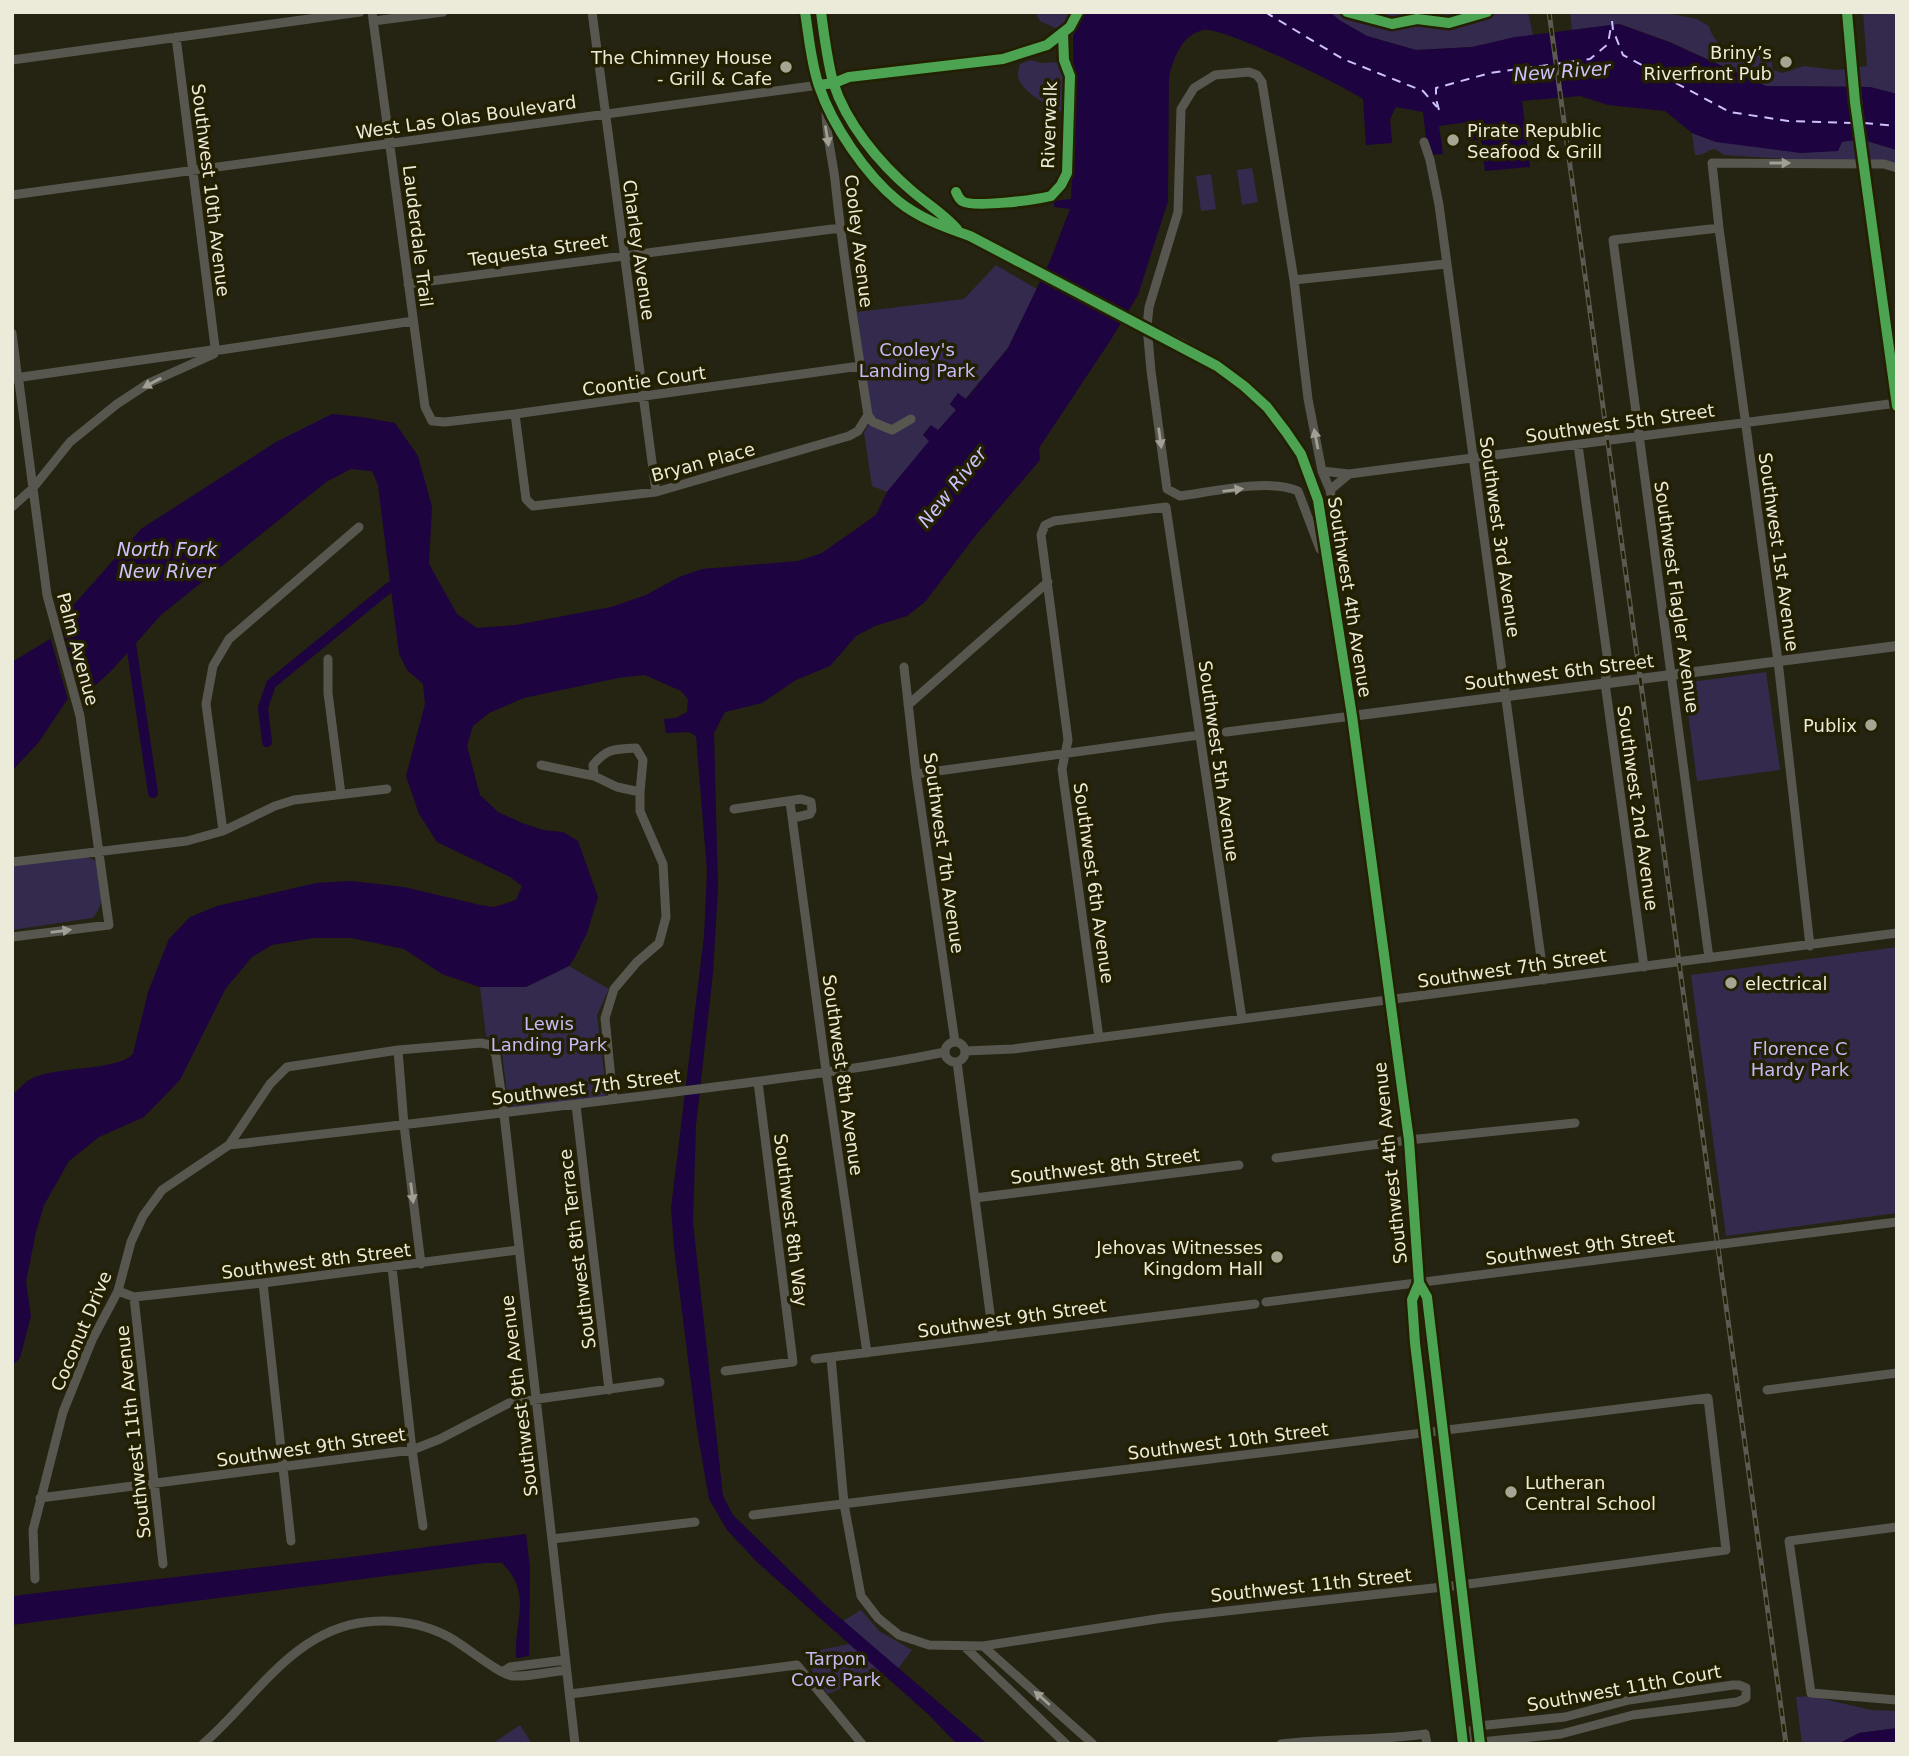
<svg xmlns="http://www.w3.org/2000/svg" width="1909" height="1756" viewBox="0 0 1909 1756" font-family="'DejaVu Sans',sans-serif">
  <rect width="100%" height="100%" fill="#252311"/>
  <path fill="#342a4e" d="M1035 12H1086L1073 36 1040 21Z
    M1330 12H1528L1533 35 1472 47 1416 50 1367 36 1339 20Z
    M1570 12 1671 14 1697 19 1709 26C1715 52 1747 59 1770 54L1773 70 1783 73 1804 66 1836 70 1867 66 1863 12H1897V94L1870 87 1766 86 1670 42 1620 24 1572 30Z
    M1031 60 1041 63 1061 62 1066 68 1064 95 1068 114C1054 110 1020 92 1018 76 1018 72 1019 68 1020 64Z
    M1692 133 1716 142H1842L1860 139 1897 150V166L1724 155 1715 149C1707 150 1703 156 1695 155Z
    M1252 168 1258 202 1242 205 1237 170Z
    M1211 174 1216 209 1201 211 1196 176Z
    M996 265 1037 289 1008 348 965 399 958 394 950 404 956 410 938 431 930 426 923 435 930 441 887 492 872 486 864 433 871 419 857 312 964 299Z
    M1766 672 1780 770 1697 781 1684 683Z
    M81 855C87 857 93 858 97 863 106 877 105 907 92 918L12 930V865Z
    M1897 947V1213L1726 1236 1691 975Z
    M569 966 609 989 597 1015 607 1096 509 1109 501 1045 486 1036 480 987H526Z
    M861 1610 879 1631 912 1650 898 1669 843 1621Z
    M850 1644 880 1671 828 1694 815 1677 804 1653Z
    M1811 1696 1871 1710 1897 1711V1728L1859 1733 1838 1744H1802L1796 1697Z
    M520 1725 532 1744H492Z"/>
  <path fill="#1d033f" d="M1086 12H1330L1339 20 1367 36 1416 50 1472 47 1515 37 1619 24 1669 42 1766 86 1870 87 1897 94V150L1860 139 1842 142 1838 151 1801 153 1716 142 1692 133 1665 111 1608 105 1580 96 1522 101 1530 167 1485 171 1481 139 1470 141 1468 122 1439 126 1443 154 1428 155 1423 112 1396 107 1390 119 1392 143 1366 145 1363 99C1342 85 1222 26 1203 30 1182 35 1174 57 1169 76L1168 201 1138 295 1110 341 1039 448 1040 460 976 535 925 602 907 616 875 626 856 636 830 666 796 680 762 703 725 712 714 733 718 888 713 973 696 1125 693 1223 723 1496 733 1515 825 1605 987 1744H957L928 1714 757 1562 727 1530 709 1499 697 1430 674 1248 671 1208 704 936 707 871 696 736 689 732 666 733 664 719 676 718 687 712 688 699 681 691 645 675 618 678 524 698 489 713 473 726 467 746 480 795 498 812 522 823 543 830 563 832 578 841 598 897 587 933 574 959 569 966 526 987H480L442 974 404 949 352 938H313L272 945 252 957 226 988 180 1080 144 1117 99 1137 69 1161 44 1205 36 1232 26 1282 31 1316 20 1358 12 1366V1095C18 1090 23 1084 29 1080 54 1065 116 1072 133 1054L148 992 169 939 190 917 217 906 316 883 351 881 404 887 480 905 494 907 516 900 522 886 510 877 437 842 419 814 406 776 425 704 423 684 407 670 399 654 378 485 372 471 351 469 326 482 161 615 112 670 85 695 86 699 83 700 81 695 67 700 39 742 12 771V662L50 639 63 634 62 618 141 529 276 442 332 414 361 417 395 423 418 456 432 507 429 564 457 614 477 628 516 625 611 607 646 595 679 577 702 569 798 561 822 553 876 515 887 492 929 441 923 435 931 425 938 430 956 410 950 404 958 393 966 399 1008 348 1050 261 1070 209 1054 207V201L1071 199 1074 118 1073 36Z
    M526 1534 530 1568 529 1656 516 1658C514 1619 533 1594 502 1563H485L12 1625V1596L359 1556Z
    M1897 1728V1743L1838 1744 1859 1733Z"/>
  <path fill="#252311" d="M63 633 81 696 68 700 50 637Z"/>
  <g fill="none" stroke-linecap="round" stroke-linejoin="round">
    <path stroke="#1d033f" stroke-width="10" d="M130 637 153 793
      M267 742 263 708 271 684 390 587"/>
    <path stroke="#ccc1fe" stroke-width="2" stroke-dasharray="9 7" stroke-linecap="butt" d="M1265 12 1343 59 1423 91 1437 107
      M1612 21 1613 30 1623 55 1730 112 1788 121 1852 123
      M1439 110 1436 99V88L1490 73 1590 59 1608 44 1611 26
      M1864 123 1897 126"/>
    <path stroke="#58574f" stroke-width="9" d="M372 12 425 407 432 421 445 422 515 414 860 366
      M592 12 656 492
      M373 21 443 12
      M176 37 215 347
      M12 60 360 12
      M826 106C825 132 832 155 835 180 843 259 856 337 868 415L873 422 892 430 911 419
      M1424 142 1430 160 1439 205 1544 980
      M12 195 834 83 849 77 1003 59 1047 45
      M1294 280 1446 264
      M408 284 840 228
      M12 333 17 373
      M220 350 413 321
      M22 377 212 350
      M12 379H13
      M515 414 526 499 533 506 656 492 849 436 858 431 868 415
      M1578 445 1608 662 1605 683 1644 967
      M1322 471 1349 474 1897 403
      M1330 490 1349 474
      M12 507 33 488 70 442 117 404 149 383 214 354
      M1327 553 1320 549 1298 491C1270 478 1211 492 1180 496L1167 489 1151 371 1147 326 1149 307 1178 212 1181 109 1194 88 1215 75 1249 72 1257 75 1262 82 1294 280 1308 399 1322 471 1330 490 1343 558 1330 572
      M328 659V693L341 794
      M904 667 916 774 955 1042
      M908 705 1048 582
      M1226 732 1352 716
      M636 748 643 760 640 792 617 787 594 776 593 765C607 748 615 749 636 748Z
      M541 765 594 776
      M916 774 1199 735
      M790 802 826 1071 867 1353
      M734 809 801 799 811 802 812 810 810 814 793 818
      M223 831 206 704 213 666 229 639 359 527
      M12 862 187 841 223 831 275 806 294 800 387 789
      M12 937 109 925 80 716 47 595 19 382
      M1810 946 1778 661 1719 228 1712 163 1884 164 1897 168
      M1709 958 1613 240 1719 228
      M1099 1038 1062 769 1068 740 1041 535 1045 525 1054 521 1166 507 1242 1019
      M945 1052a10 10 0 1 1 20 0a10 10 0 1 1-20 0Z
      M398 1050 404 1125 421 1264
      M965 1051 1013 1049 1897 933
      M957 1062 993 1336
      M613 1099 605 1018 614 989 637 962 659 943 666 917 663 864 640 811V792
      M576 1105 609 1390
      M229 1145C370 1129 510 1112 651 1095 749 1082 848 1072 945 1052
      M1276 1158 1409 1140 1575 1123
      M975 1198 1239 1165
      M392 1267 412 1450 423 1526
      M263 1283 291 1541
      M118 1291 134 1297 263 1283 518 1250
      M134 1297 163 1564
      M1266 1302 1897 1222
      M815 1359 1255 1304
      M725 1371 793 1362 758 1082
      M1767 1390 1897 1373
      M40 1498 412 1450 440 1439 509 1403 660 1382
      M753 1515C1071 1476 1389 1437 1708 1398L1726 1550 1461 1585 1163 1618 983 1646 929 1645 899 1635 878 1618 861 1596 844 1504 831 1357
      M1897 1527 1789 1541 1811 1693 1897 1700
      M552 1539 695 1522
      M35 1579 33 1530 63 1412 92 1340 118 1291 131 1242 143 1216 162 1190 229 1145 270 1084 287 1067 398 1050 481 1043 491 1045 496 1056 504 1114 575 1744
      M964 1646 1066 1744
      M983 1646 1093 1744
      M502 1672 510 1667 565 1660
      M1733 1685H1739L1746 1688V1698L1737 1702 1633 1715 1561 1734 1480 1742 1462 1737 1478 1726 1565 1717 1629 1700Z
      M570 1694 797 1665 862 1744
      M203 1744C255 1699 293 1630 366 1622 395 1619 424 1624 449 1637 464 1645 500 1675 513 1676 530 1677 549 1672 566 1670
      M1281 1744C1329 1738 1377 1741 1425 1734L1427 1744"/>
    <path stroke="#58574f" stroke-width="10" d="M1352 716 1897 646"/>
    <path stroke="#595951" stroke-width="12" d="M805 12C809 37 811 62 819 86 836 137 883 199 933 223 946 229 960 232 973 238 1017 260 1061 285 1105 308
      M821 12C824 35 827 59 833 81 845 123 879 161 911 189 927 204 945 215 959 232
      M1847 12 1860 137
      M1181 345 1217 366 1244 386 1267 407 1301 454 1318 500 1352 716 1409 1140 1419 1283 1427 1297 1480 1744
      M1419 1283 1412 1300 1415 1343 1463 1744"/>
    <g stroke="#5b5a52" stroke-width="5">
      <path id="rail" d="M1549 12 1786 1744"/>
    </g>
    <use href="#rail" stroke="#231f01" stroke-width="2.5" stroke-dasharray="8" stroke-linecap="butt"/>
    <path stroke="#595951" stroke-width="12" d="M1860 137 1896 404
      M1105 308 1181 345"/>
    <g stroke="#231f01" stroke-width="15">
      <path id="cycleway" d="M805 12C809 37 811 63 819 86 832 125 866 175 898 201 919 218 944 227 970 236L1217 366 1244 386 1267 407 1286 432 1301 454 1318 500 1352 716 1401 1081 1409 1140 1419 1283 1427 1297 1480 1744
        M821 12C824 35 827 59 833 82 846 123 879 163 912 191 927 204 944 214 957 229
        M1347 12 1392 24 1417 19 1449 23 1487 12
        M1847 12 1855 102 1897 406
        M819 85 834 83 849 77 1003 59 1047 45 1070 27 1078 12
        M956 192C958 196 958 198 962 201 972 208 1036 200 1051 196L1061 185 1067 173 1070 76 1064 60 1063 33
        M1419 1283 1412 1300 1415 1343 1463 1744"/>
    </g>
    <use href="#cycleway" stroke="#4ca352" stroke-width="10"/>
  </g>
  <defs><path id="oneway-solid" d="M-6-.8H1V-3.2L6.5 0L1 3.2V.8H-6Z" transform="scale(1.75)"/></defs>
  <g fill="#a2a094">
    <use href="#oneway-solid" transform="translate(827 136) rotate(81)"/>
    <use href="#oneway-solid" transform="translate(1780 163)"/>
    <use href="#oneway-solid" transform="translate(152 383) rotate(152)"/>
    <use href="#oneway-solid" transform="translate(1160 438) rotate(82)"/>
    <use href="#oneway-solid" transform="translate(1316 439) rotate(-101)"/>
    <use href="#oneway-solid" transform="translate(1233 490) rotate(-7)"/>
    <use href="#oneway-solid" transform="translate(61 931) rotate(-7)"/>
    <use href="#oneway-solid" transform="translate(412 1193) rotate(83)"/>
    <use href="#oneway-solid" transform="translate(1042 1698) rotate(-138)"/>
  </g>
  <g fill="#a6a492" stroke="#231f01" stroke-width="2.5">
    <circle cx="1786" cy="62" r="7"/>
    <circle cx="786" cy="67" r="7"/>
    <circle cx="1453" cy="140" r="7"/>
    <circle cx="1871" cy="725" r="7"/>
    <circle cx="1731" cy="983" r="7"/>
    <circle cx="1277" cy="1257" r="7"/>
    <circle cx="1511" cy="1492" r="7"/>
  </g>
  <g text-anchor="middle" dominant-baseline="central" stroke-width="7" stroke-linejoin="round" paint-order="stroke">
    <g font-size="18" fill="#ecead8" stroke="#231f01" text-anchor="end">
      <text x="1772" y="52">Briny’s<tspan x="1772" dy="21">Riverfront Pub</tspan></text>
      <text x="772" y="57">The Chimney House<tspan x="772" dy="21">- Grill &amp; Cafe</tspan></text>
      <text x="1467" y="130" text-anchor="start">Pirate Republic<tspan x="1467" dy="21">Seafood &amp; Grill</tspan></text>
      <text x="1857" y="725">Publix</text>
      <text x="1745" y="983" text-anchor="start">electrical</text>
      <text x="1263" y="1247">Jehovas Witnesses<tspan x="1263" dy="21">Kingdom Hall</tspan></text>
      <text x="1525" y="1482" text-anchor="start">Lutheran<tspan x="1525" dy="21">Central School</tspan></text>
    </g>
    <g font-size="18" fill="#ecead8" stroke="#231f01">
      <text transform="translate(466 117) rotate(-8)">West Las Olas Boulevard</text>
      <text transform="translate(1049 125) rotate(-88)">Riverwalk</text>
      <text transform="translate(211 190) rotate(83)">Southwest 10th Avenue</text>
      <text transform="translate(418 236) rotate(83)">Lauderdale Trail</text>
      <text transform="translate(859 241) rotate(83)">Cooley Avenue</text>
      <text transform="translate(538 250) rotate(-8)">Tequesta Street</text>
      <text transform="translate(639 250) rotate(82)">Charley Avenue</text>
      <text transform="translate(644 381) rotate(-8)">Coontie Court</text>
      <text transform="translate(1620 423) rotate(-8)">Southwest 5th Street</text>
      <text transform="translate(703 462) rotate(-15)">Bryan Place</text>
      <text transform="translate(1500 537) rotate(82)">Southwest 3rd Avenue</text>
      <text transform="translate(1779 552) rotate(82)">Southwest 1st Avenue</text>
      <text transform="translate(1350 597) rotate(81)">Southwest 4th Avenue</text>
      <text transform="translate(1677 597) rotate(82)">Southwest Flagler Avenue</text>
      <text transform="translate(78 649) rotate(75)">Palm Avenue</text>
      <text transform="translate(1559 672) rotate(-7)">Southwest 6th Street</text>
      <text transform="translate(1219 761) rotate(82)">Southwest 5th Avenue</text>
      <text transform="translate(1638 808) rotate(82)">Southwest 2nd Avenue</text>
      <text transform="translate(944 853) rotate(82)">Southwest 7th Avenue</text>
      <text transform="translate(1094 883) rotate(82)">Southwest 6th Avenue</text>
      <text transform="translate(1512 968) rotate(-8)">Southwest 7th Street</text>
      <text transform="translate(843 1075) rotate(82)">Southwest 8th Avenue</text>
      <text transform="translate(586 1087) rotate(-7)">Southwest 7th Street</text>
      <text transform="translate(1390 1163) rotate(-96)">Southwest 4th Avenue</text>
      <text transform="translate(1105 1166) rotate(-7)">Southwest 8th Street</text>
      <text transform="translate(791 1220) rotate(83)">Southwest 8th Way</text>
      <text transform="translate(1580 1247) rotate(-7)">Southwest 9th Street</text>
      <text transform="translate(577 1249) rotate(-97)">Southwest 8th Terrace</text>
      <text transform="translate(316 1261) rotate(-7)">Southwest 8th Street</text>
      <text transform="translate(1012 1318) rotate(-8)">Southwest 9th Street</text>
      <text transform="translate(81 1331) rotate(-67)">Coconut Drive</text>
      <text transform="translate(519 1396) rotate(-97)">Southwest 9th Avenue</text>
      <text transform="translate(133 1432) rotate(-96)">Southwest 11th Avenue</text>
      <text transform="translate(1228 1441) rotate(-7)">Southwest 10th Street</text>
      <text transform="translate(311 1447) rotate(-8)">Southwest 9th Street</text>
      <text transform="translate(1311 1585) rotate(-6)">Southwest 11th Street</text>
      <text transform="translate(1624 1688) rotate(-10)">Southwest 11th Court</text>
    </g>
    <g font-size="18" fill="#c5baf7" stroke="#231f01">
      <text x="917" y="349">Cooley's<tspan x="917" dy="21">Landing Park</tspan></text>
      <text x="549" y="1023">Lewis<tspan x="549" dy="21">Landing Park</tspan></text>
      <text x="1800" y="1048">Florence C<tspan x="1800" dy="21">Hardy Park</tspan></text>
      <text x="836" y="1658">Tarpon<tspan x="836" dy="21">Cove Park</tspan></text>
    </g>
    <g font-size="19" font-style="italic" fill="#ccc1fe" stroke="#231f01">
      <text transform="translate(1562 71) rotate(-4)">New River</text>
      <text transform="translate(952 487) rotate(-51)">New River</text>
      <text x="167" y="549">North Fork<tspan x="167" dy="22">New River</tspan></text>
    </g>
  </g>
  <rect width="1909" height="1756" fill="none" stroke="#ecead8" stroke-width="28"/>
</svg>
